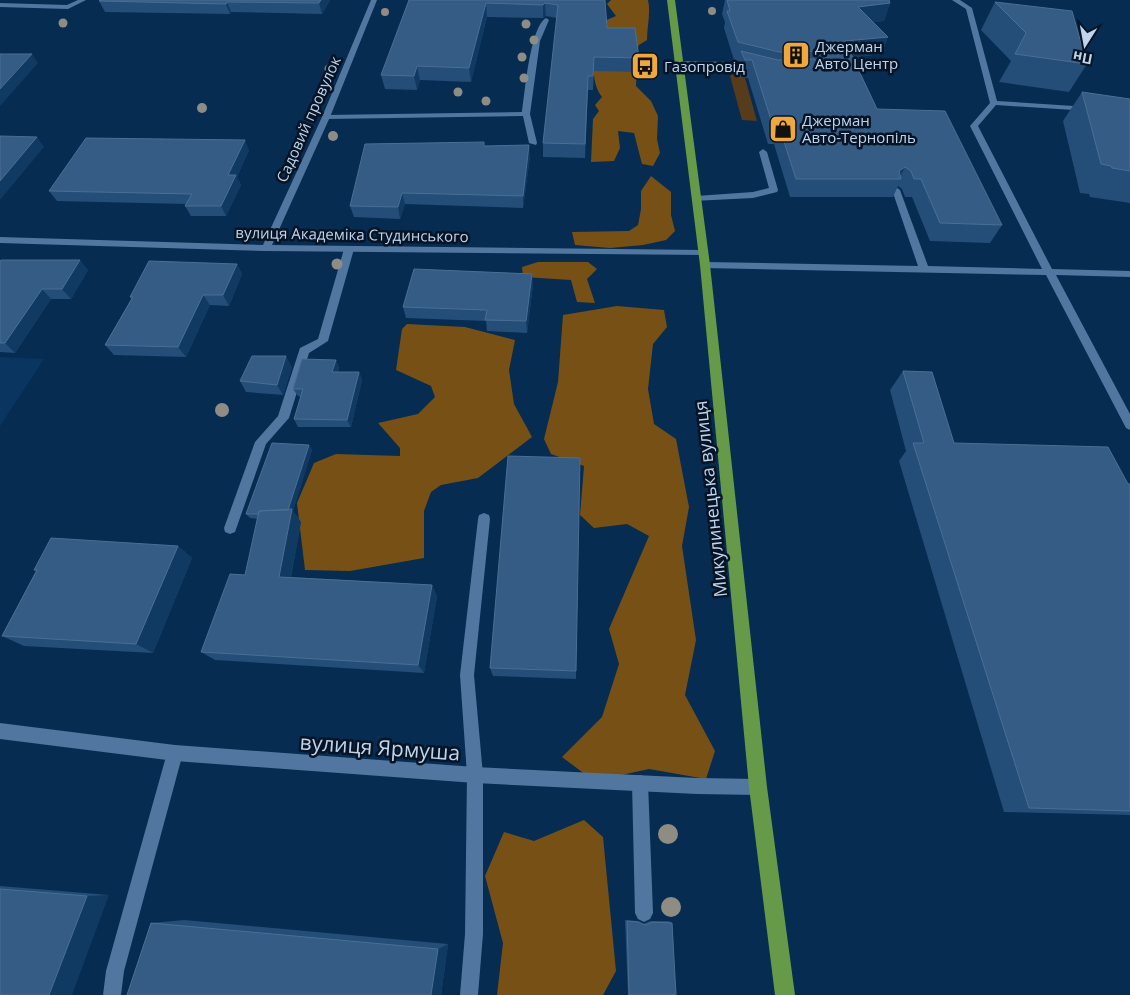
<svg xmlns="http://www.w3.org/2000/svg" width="1130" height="995" viewBox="0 0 1130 995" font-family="'Open Sans',sans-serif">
  <rect width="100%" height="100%" fill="#062c51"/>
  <path fill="#093560" d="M0 357 44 359 0 426Z"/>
  <path fill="#563c1a" d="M735 72H739L745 78 757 121 742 120 730 76Z"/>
  <path fill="#775015" d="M611 0H648C651 13 647 26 647 40L639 45 634 55 637 64 636 86 651 101 658 116 657 139 660 153 653 166 642 164 634 133 618 131 620 148 614 161 591 162 593 119 599 111 595 105 602 97C586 76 597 44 604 21L616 16 607 4Z
    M651 176 671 192V215L675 231 666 240 643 245 610 248 575 245 572 232 629 231 638 225 641 209V191Z
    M538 262H588L597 269 587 279 595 303 577 302 571 280 523 277 522 267Z
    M617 306 664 310 667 327 653 344 648 389 654 424 676 439 689 507 682 546 696 640 685 695 715 751 706 779 649 769 594 781 562 757 602 717 619 664 609 629 649 536 627 524 594 528 580 515 584 466 551 454 544 439 558 382 563 315Z
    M407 324 465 327 515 340 509 370 514 404 532 437 478 478 441 485 431 492 424 511V558L350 571 305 570 297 503 314 463 336 454 400 456V448L378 423 418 414 435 397 431 386 396 370 402 329Z
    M584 820 603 837 616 971 603 995H497L503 943 485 876 504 832 534 841Z"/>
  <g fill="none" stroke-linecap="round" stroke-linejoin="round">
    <path fill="#5177a1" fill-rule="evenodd" d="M78 0H86L68 9 0 7V3L67 5Z
      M952 0H960L972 8 997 101 1089 107 1093 109 1089 111 996 105 978 126 1052 269 1130 271V277L1056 275 1130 414V430L1126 428 1046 275 705 268 700 265 705 262 918 266 892 190 896 187 900 190 928 266 1042 269 970 126 990 103 966 9Z
      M546 18 549 20 540 41 530 114 537 143 536 145 529 143 523 116 326 119 322 117 326 115 522 112C525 92 530 27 546 18Z
      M676 61 734 62 757 69 753 71 734 66 679 65 675 63Z
      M763 149 767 152 778 190 777 192 753 198 693 201 692 199 696 196 753 192 769 188 759 152Z
      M349 246 354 249 328 341 309 353 289 418 266 444 235 532 230 534 225 532 224 528 255 442 278 416 299 351 300 348 318 339 344 249Z
      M484 513 489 515 490 519 474 675 483 775V934L478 995H460L465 934 467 775 460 675 478 519 479 515Z
      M175 745 180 748 183 753 124 971 121 995H103L106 971 167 753 170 748Z
      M640 775 646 777 648 783 653 913 650 919 644 922 638 919 635 913 632 783 634 777Z"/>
    <path fill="#5177a1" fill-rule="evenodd" d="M371 0H377L330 117 272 245 703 250 708 253 706 255 266 251 0 243V237L263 245 322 117Z
      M0 723 175 745 475 767 697 778 758 779 764 781 766 787 764 793 758 795 697 794 475 783 175 761 0 739Z"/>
    <path fill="#669a49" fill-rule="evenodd" d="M667 0H675L710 265 767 787 795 995H775L749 787 700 265Z"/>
  </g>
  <g fill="#8f8c84">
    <circle cx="712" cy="11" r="4"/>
    <circle cx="385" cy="12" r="4"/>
    <circle cx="63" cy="23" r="4.5"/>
    <circle cx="526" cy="24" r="4.5"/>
    <circle cx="534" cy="40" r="4.5"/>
    <circle cx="522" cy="57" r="4.5"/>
    <circle cx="329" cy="69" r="4.5"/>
    <circle cx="524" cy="78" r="4.5"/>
    <circle cx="458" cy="92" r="4.5"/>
    <circle cx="486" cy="101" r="4.5"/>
    <circle cx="202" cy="108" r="5"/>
    <circle cx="333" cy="136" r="5"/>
    <circle cx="337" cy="264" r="5.5"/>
    <circle cx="222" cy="410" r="7"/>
    <circle cx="668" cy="834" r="10"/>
    <circle cx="671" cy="907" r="10"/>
  </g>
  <path fill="#244d78" d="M100 0H330L322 14 231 12 230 14 105 12 99 1Z
    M409 0H605L607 28 639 58 638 72 594 71 593 90H588L585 158 543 157V143L557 18 546 16 543 18 487 17 471 82 420 80 417 90 385 89 381 75Z
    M725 0H889L890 3 884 21 873 22 888 37 881 54 852 58 877 109 1002 225 990 243 930 241 912 197H905L902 189 898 186 893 197H790L774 144H768L748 78H741L737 69 739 61 734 60 724 28 725 22 722 14Z
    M995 2 1087 64 1069 92 999 82 1011 61 981 30Z
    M1082 92 1130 99V203L1090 197 1089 194 1080 193 1063 121Z
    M484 146 530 156 523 208 405 204 400 219 354 217 350 206Z
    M249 150 237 177 241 185 226 216H191L185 206 186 204 57 201 49 191Z
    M0 261 88 270 71 299H51L15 353 0 352Z
    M237 264 242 274 229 306 210 305 186 357 114 355 105 345 131 299 130 297Z
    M533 285 527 333 487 331 486 321 406 318 403 307Z
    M336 360 339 368 338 372H359L362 380 351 427H298L294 419 301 397 298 396 293 389Z
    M292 367 283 395 246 392 240 381Z
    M903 371 954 443 1130 484V815L1004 812 899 461 906 451 890 390Z
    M309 445 312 450 293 511 301 522 291 577 432 585 437 596 424 673 215 660 201 652 245 575 258 519 250 518 246 514Z
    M178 546 192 558 153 653 24 646 2 636 36 571 34 570Z
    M490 668 576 671V679L493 676Z
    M0 886 109 895 0 995Z
    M184 920 448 944 441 995H127L151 923Z
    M625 920 637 921 643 924 650 921H669L672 923 676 995H628Z"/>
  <path fill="#113a63" d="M321 0H330L322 14 319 3Z
    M227 2 231 12 230 14 226 4Z
    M486 3 487 17 471 82 469 68Z
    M545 3 546 16 543 18V5Z
    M890 3 884 21 852 25 858 7Z
    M888 37 881 54 839 59 845 41Z
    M32 54 38 63 0 106V89Z
    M417 66 420 80 417 90 414 76Z
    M37 137 44 147 0 200V181Z
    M245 140 249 150 237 177 241 185 226 216 221 206 228 175Z
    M529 145 530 156 523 208V196Z
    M905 167 899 179V171Z
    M402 193 405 204 400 219 398 207Z
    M80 260 88 270 71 299 62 289Z
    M237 264 242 274 229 306 223 295Z
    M532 274 533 285 527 333 526 321Z
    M42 289 51 299 15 353 5 343Z
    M203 295 210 305 186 357 178 347Z
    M286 356 292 367 283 395 277 385Z
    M336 360 339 368 336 380 332 372Z
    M359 372 362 380 351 427 347 420Z
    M309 445 312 450 293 511 301 522 289 587 279 577 286 516Z
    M178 546 192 558 153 653 136 644Z
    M432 585 437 596 424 673 418 665Z
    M109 895 72 995H49L87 896Z
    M448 944 441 995H431L438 949Z"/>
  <path fill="#355c84" stroke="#4a6f94" d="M100 0H321L319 3 227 2 226 4 99 1Z
    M409 0H605L607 28H635L639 58 594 57 593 76H588L585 144 543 143 558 5 545 3 543 5 486 3 469 68 417 66 414 76 381 75Z
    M727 0H889L890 3 858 7 888 37 845 41 877 109 945 111 1002 225 940 223 921 179H914L911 171 905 167 899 171 901 179H796L779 126H773L752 60H745L741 51 778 60 814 59 828 68 848 69 854 64 848 61 830 60 816 51 779 52 738 42 727 11H730Z
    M995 2 1072 11 1087 64 1015 54 1026 33Z
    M0 54H32L0 89Z
    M1082 92 1130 99V171L1112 168 1111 166 1101 164Z
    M0 136 37 137 0 181Z
    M86 138 245 140 228 175H236L221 206H185L192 194 49 191Z
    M484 142V146L529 145 523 196 402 193 398 207 350 206 365 144Z
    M1 260H80L62 289H42L5 343H0V261Z
    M149 261 237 264 223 295H203L178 347 105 345 133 297H130Z
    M414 269 532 274 526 321 485 320 487 310 403 307Z
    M252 356H286L277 385 240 381Z
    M302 359 336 360 332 372H359L347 420 294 419 303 389H293Z
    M903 371 932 372 954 443 1108 447 1128 484H1130V811L1029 808 913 443H924Z
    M272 443 309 445 288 510 259 511V514H246Z
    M508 456 580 458 576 671 490 668Z
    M292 509 279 577 432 585 418 665 201 652 230 574 245 575 259 511Z
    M51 538 178 546 136 644 2 636 37 570H34Z
    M0 889 87 896 49 995H0Z
    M627 921 639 922 645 925 653 922 672 923 676 995H629Z
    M151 923 438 949 431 995H127Z"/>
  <defs>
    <g id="building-square" transform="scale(1.4375)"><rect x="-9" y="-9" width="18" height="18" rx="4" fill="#efa73e" stroke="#061425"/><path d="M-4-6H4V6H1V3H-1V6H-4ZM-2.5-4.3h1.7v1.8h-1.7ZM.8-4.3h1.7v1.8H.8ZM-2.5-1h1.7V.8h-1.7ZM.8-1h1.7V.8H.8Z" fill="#111"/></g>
    <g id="bus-square" transform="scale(1.4375)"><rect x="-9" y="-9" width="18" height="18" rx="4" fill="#efa73e" stroke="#061425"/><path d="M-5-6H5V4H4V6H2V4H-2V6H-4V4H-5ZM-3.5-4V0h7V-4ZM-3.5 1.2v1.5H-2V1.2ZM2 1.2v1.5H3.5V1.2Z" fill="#111"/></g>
    <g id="shop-square" transform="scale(1.4375)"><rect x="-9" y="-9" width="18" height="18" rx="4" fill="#efa73e" stroke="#061425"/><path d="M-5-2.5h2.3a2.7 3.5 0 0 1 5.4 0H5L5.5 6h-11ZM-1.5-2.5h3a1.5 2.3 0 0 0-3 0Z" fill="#111"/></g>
  </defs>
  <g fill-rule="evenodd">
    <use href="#building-square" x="796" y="55"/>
    <use href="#bus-square" x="645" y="66"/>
    <use href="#shop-square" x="783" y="129"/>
  </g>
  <g text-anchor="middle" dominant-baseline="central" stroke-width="5" stroke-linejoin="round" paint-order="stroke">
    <g font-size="15" fill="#c0d5ec" stroke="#061425" text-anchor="start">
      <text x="815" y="46">Джерман<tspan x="815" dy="17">Авто Центр</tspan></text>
      <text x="664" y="66">Газопровід</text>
      <text x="802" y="120">Джерман<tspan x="802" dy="17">Авто-Тернопіль</tspan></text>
    </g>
    <g font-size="15" fill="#c0d5ec" stroke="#061425">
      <text transform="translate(308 119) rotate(-66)">Садовий провулок</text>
      <text transform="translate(352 234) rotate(1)">вулиця Академіка Студинського</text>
    </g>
    <g font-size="18" fill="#c0d5ec" stroke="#061425">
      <text transform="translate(710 499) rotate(-96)">Микулинецька вулиця</text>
    </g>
    <g font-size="21" fill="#c0d5ec" stroke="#061425">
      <text transform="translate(380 747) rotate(4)">вулиця Ярмуша</text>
    </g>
  </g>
  <g transform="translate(1085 45) rotate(191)" stroke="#061425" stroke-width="4" paint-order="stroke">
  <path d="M0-4L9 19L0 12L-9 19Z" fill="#c0d5ec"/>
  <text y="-8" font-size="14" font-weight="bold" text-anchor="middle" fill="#c0d5ec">Пн</text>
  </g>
</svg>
